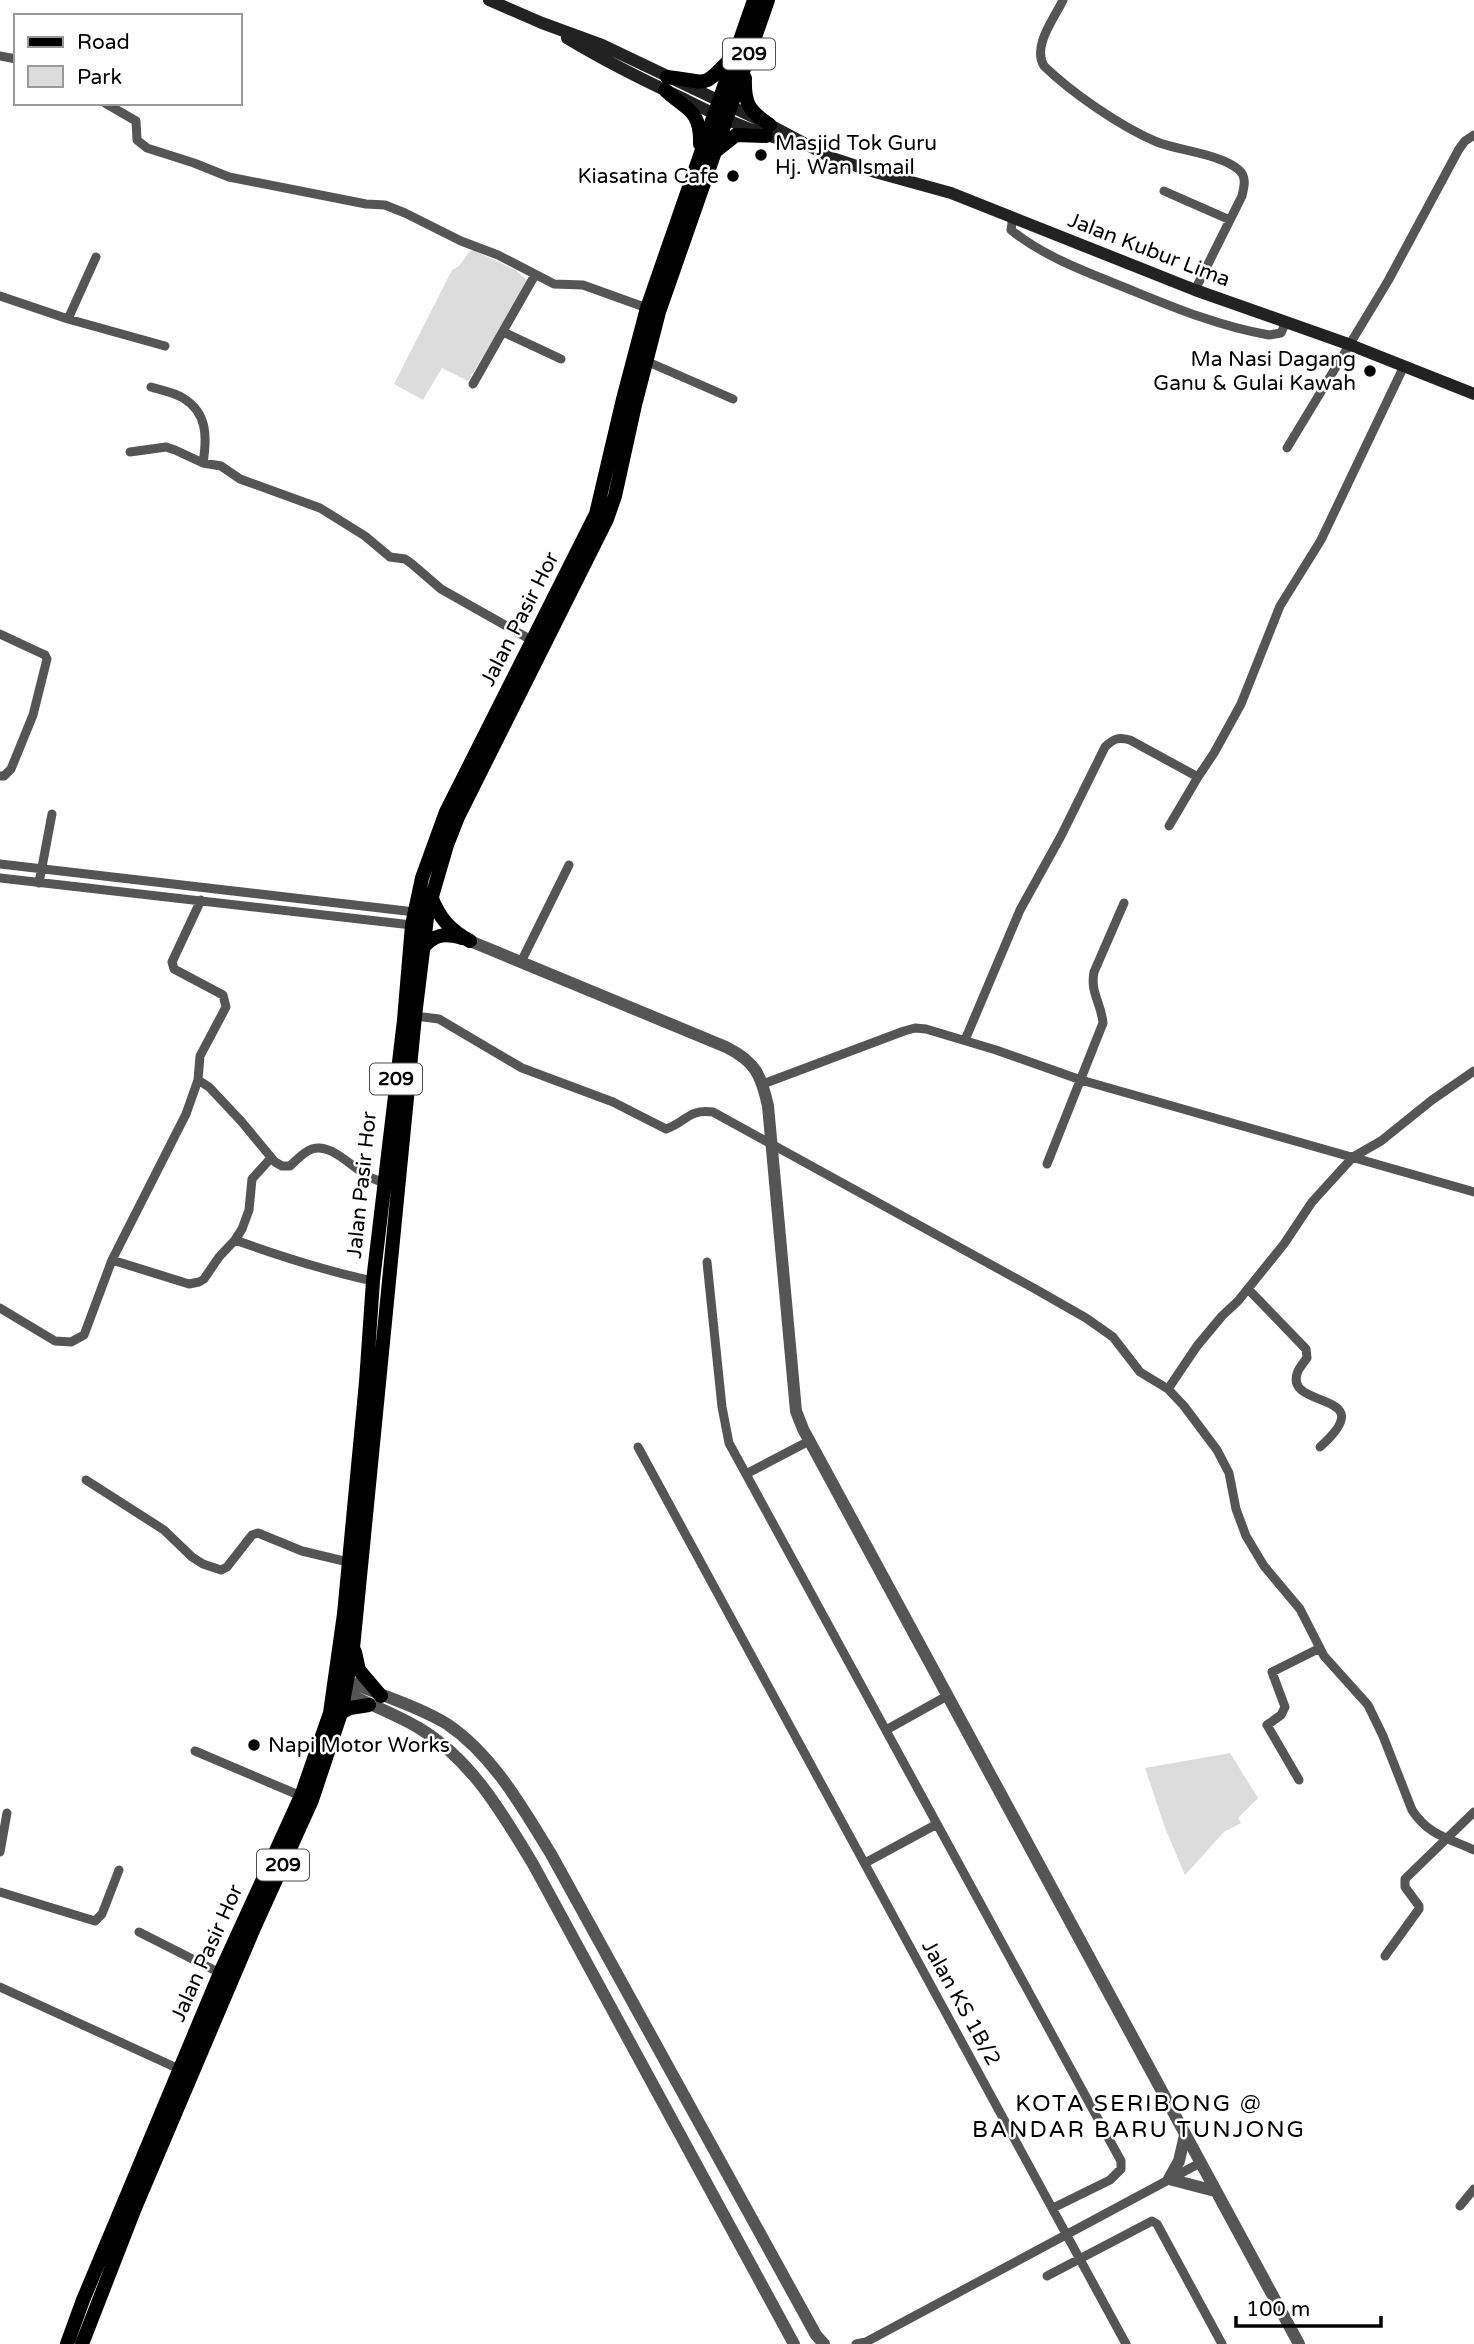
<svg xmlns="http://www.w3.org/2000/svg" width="1474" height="2344" viewBox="0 0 1474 2344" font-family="'Varela Round',sans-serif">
  <rect width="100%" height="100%" fill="#fff"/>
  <path fill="#dcdcdc" d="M474 250 515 270 528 281C510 316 488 347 468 381L442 368 423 400 394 384 452 270 459 266 470 251Z
    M1230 1753 1258 1798 1238 1818 1241 1823 1224 1832 1185 1875 1165 1828 1145 1768Z"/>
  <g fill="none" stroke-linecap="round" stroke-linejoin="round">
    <path stroke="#555" stroke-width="9" d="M1063 0C1054 19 1032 46 1044 66 1072 93 1121 127 1157 142 1180 151 1221 154 1239 170 1247 177 1244 187 1242 196L1195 290
      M0 56 16 59
      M105 103 136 121 137 140 147 148 194 163 229 177 366 204 385 205 405 213 461 241 498 255 554 284 583 285 647 308
      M1164 191 1230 220
      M1013 217 1011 230C1046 258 1089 273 1131 290 1175 308 1221 327 1269 335L1281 333 1286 322
      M0 296 68 319 165 346
      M68 319 96 257
      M503 332 561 359
      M646 361 733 399
      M473 384 535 275
      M151 387C160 390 174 392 183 398 208 413 207 438 203 463
      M1287 448 1388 281 1459 149 1465 141 1474 135
      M130 452 166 447 175 450 203 463 221 466 240 479 320 508 365 536 390 557 405 559 412 564 441 589 533 641
      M0 634 45 655 47 659 33 715 11 769 4 776H0
      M1169 826 1198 777
      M0 864 415 912
      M0 878 412 925
      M39 883 52 814
      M521 962 569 865
      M415 1016 439 1019 522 1068 613 1102 666 1129C687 1122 687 1109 713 1112L1037 1290 1086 1318 1113 1337 1140 1372 1168 1389 1184 1406 1217 1450 1229 1473 1236 1509 1246 1536 1264 1566 1300 1609 1324 1656 1368 1705 1383 1736 1412 1810C1428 1835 1448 1838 1474 1850
      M965 1040 1020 910 1061 836 1105 747C1114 738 1119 737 1130 740L1198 777 1214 753 1241 704 1280 606 1321 540 1404 366
      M198 1080 200 1056 226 1007 223 995 174 969 172 962 201 900
      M763 1084 904 1031 915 1028 926 1029 996 1050 1081 1080 1474 1192
      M1047 1164 1103 1023C1101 1002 1090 993 1094 972L1124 903
      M235 1240C280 1256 326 1271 373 1281
      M112 1260 189 1284 199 1282 204 1279 219 1257 235 1240 242 1229 249 1210 252 1179 271 1158
      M707 1262 722 1407 729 1443 1121 2161V2169L1110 2180 1053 2208
      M1248 1289 1306 1349 1307 1358C1304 1362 1300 1367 1298 1371 1281 1411 1385 1389 1320 1447
      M0 1308 55 1341 71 1342 84 1335 112 1260 186 1114 198 1080 209 1087 241 1121 275 1162 282 1166H290C297 1160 303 1152 312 1149 336 1141 359 1180 385 1182
      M1168 1389 1197 1346 1222 1316 1238 1301 1284 1244 1312 1202 1353 1157 1381 1141 1432 1100 1474 1071
      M638 1447 1126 2344
      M746 1474 809 1441
      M86 1480 164 1530 192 1557 203 1564 221 1570 227 1567 252 1535 258 1533 302 1551 348 1562
      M886 1730 947 1696
      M195 1751 301 1796
      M1299 1780 1267 1725 1281 1715 1285 1707 1272 1672 1320 1648
      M0 1852 7 1813
      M865 1863 937 1824
      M0 1892 95 1921 102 1914 119 1870
      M139 1932 220 1973
      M1385 1956 1419 1909V1906L1405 1887V1879L1474 1812
      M0 1987 179 2069
      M1460 2206 1474 2189
      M1047 2276 1152 2221 1157 2224 1222 2344
      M856 2344 866 2342 1200 2163"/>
    <path stroke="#555" stroke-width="12" d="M470 941 726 1047C756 1062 761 1075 768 1106L796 1411 803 1429 1299 2344
      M348 1681C379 1695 418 1706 447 1724 493 1755 522 1807 551 1854L816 2335 824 2344
      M345 1692C370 1705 396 1714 419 1728 472 1760 502 1813 533 1864L794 2344
      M1185 2135 1179 2161 1169 2179 1215 2191"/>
    <path stroke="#222" stroke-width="12" d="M489 0 542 23 602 45 770 125 832 158 875 172 951 193 1195 290 1348 344 1474 394
      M567 38C605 61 645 81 686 100 720 117 754 133 791 142"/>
    <path stroke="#000" stroke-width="14" d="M667 77C708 81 701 91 732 57
      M745 78C744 104 749 111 770 125
      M665 90C686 110 701 109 700 144
      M717 150 736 135 766 136
      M431 896C439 918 450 930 470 941
      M422 949C434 934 444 933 462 938
      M355 1652 359 1670 381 1696
      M341 1713 350 1708 369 1705
      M67 2344 83 2300 220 1973 301 1796 330 1713 344 1614 366 1382 373 1281 404 1020 412 925 422 878 446 812 596 514 623 399 647 308 754 0
      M82 2344 135 2208 254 1928 312 1800 341 1713 353 1648 415 1016 428 910 447 845 458 817 607 519 615 496 635 405 659 312 768 0"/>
  </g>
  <g fill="#000" stroke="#fff" stroke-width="2.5">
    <circle cx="761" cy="155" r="7"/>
    <circle cx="733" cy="176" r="7"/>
    <circle cx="1370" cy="371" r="7"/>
    <circle cx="254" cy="1745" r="7"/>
  </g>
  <g text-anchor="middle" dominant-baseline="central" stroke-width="5" stroke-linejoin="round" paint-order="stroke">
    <g fill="#fff" stroke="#4c4c4c" stroke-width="2">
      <rect x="723" y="38.5" width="52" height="31" rx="5"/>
      <rect x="370" y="1063.5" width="52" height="31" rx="5"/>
      <rect x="257" y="1849.5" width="52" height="31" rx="5"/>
    </g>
    <g font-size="19" font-weight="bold" fill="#000">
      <text x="749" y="54">209</text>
      <text x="396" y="1079">209</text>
      <text x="283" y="1865">209</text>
    </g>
    <g font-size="21" fill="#000" stroke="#fff" text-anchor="start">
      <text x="775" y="143">Masjid Tok Guru<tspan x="775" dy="24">Hj. Wan Ismail</tspan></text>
      <text x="719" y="176" text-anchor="end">Kiasatina Cafe</text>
      <text x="1356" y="359" text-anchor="end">Ma Nasi Dagang<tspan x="1356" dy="24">Ganu &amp; Gulai Kawah</tspan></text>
      <text x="268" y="1745">Napi Motor Works</text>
    </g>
    <g font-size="21" fill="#000" stroke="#fff">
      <text transform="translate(1149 250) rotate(21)">Jalan Kubur Lima</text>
      <text transform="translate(520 619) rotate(-63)">Jalan Pasir Hor</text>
      <text transform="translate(362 1185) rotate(-84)">Jalan Pasir Hor</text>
      <text transform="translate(207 1953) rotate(-66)">Jalan Pasir Hor</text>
      <text transform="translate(961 2003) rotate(61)">Jalan KS 1B/2</text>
    </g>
    <g font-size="23" letter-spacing="2" fill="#000" stroke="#fff">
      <text x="1139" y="2104">KOTA SERIBONG @<tspan x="1139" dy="26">BANDAR BARU TUNJONG</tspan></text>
    </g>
  </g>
  <rect x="14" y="14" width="228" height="91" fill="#ffffff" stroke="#999999" stroke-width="2"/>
  <rect x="28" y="37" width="35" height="10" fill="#000000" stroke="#999999" stroke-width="2"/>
  <text x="77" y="49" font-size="21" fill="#000000">Road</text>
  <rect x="28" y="66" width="35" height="21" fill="#dcdcdc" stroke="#999999" stroke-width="2"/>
  <text x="77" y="84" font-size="21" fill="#000000">Park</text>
  <path d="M1236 2316v10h145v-10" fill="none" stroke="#000000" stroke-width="3.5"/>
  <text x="1246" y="2316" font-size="21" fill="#000000" stroke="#ffffff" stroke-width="5" paint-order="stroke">100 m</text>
</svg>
